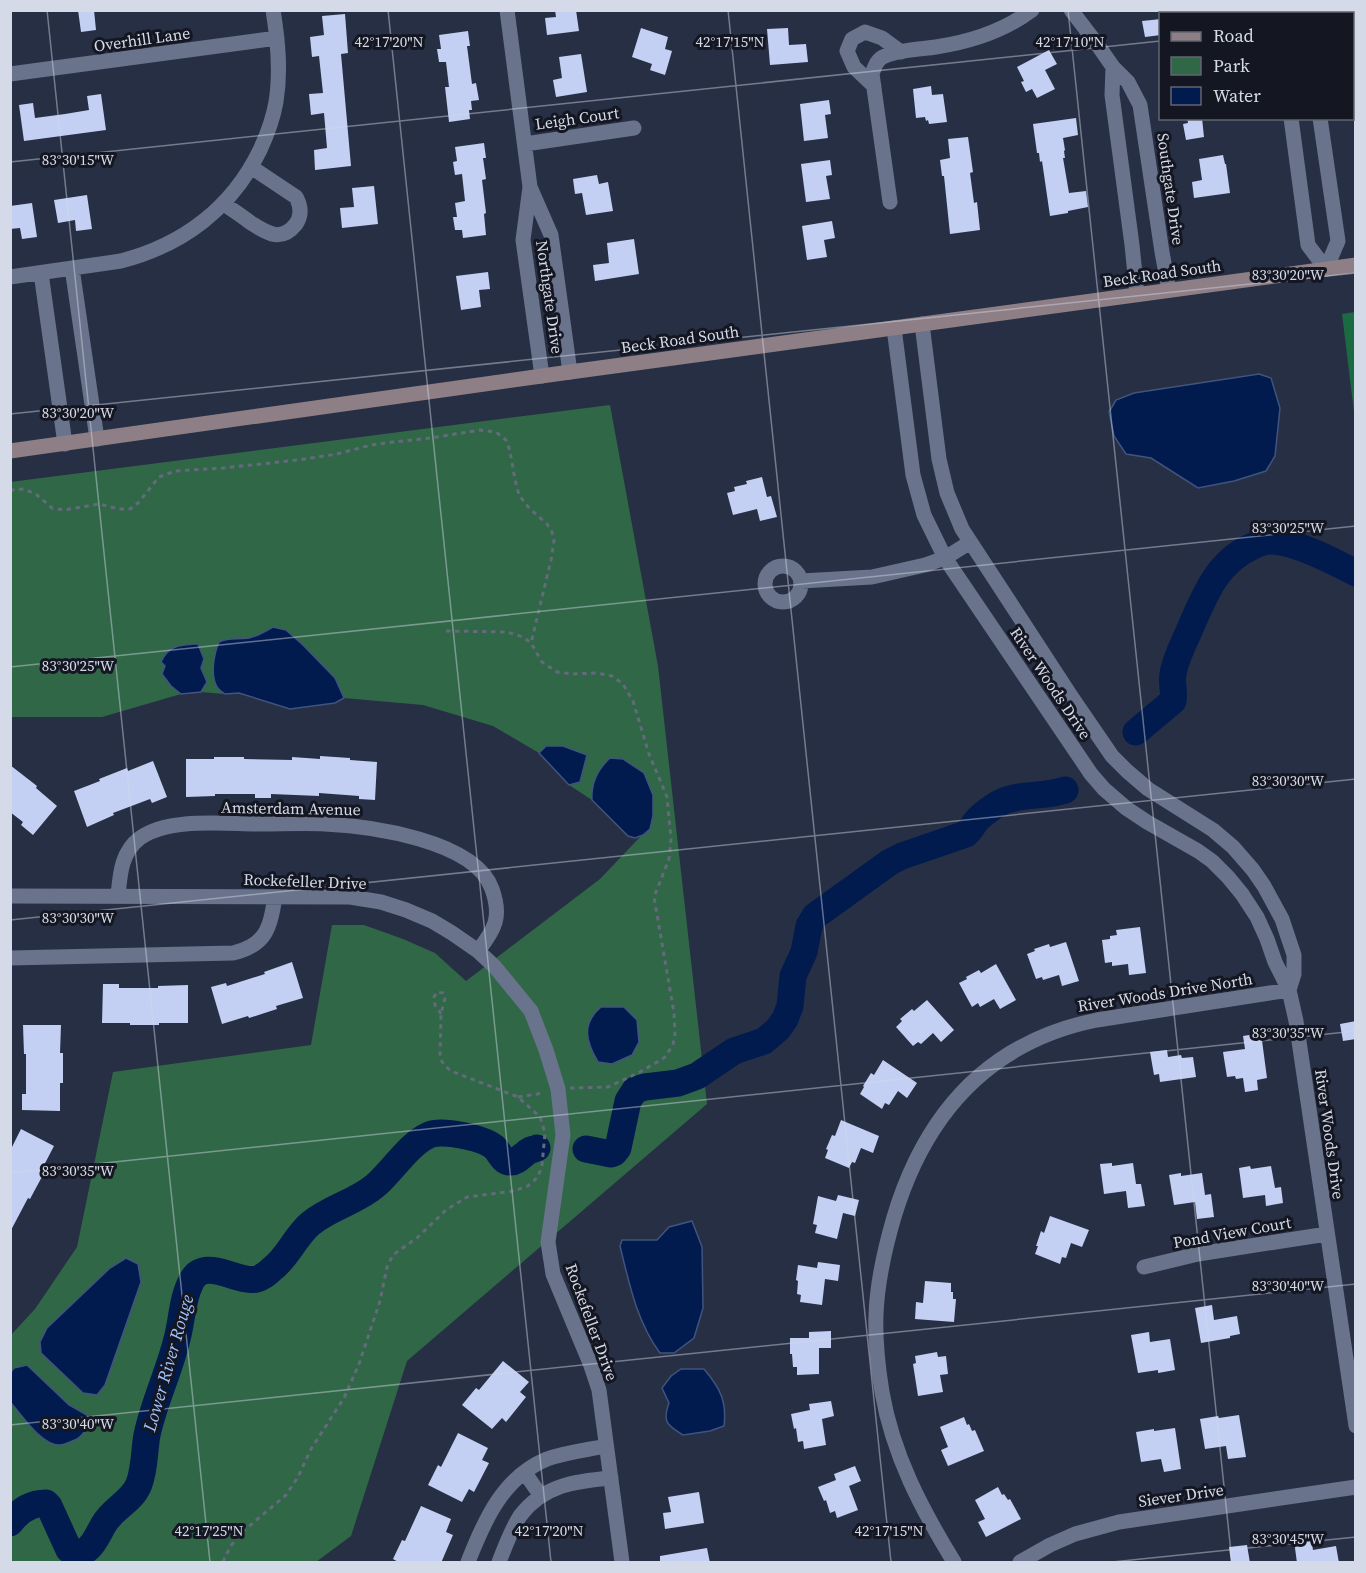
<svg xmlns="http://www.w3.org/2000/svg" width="1366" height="1573" viewBox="0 0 1366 1573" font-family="'Source Serif 4',serif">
  <rect width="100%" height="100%" fill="#272f44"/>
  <path fill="#306747" d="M610 405 658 666 707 1104 407 1361 351 1536 316 1562H11V1335L35 1309 77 1247 113 1072 311 1045 332 925H364L403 939 435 953 466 981 600 879 641 836 635 838 628 836 592 800 569 785 539 753 493 726 423 705 344 698 335 703 290 709 239 693 225 694 201 692 181 694 102 717H11L10 482Z"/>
  <path fill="#1b6b42" d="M1355 312H1356L1355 420 1342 314Z"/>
  <path fill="#011b4f" stroke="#40547d" stroke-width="1.5" d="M1259 374 1271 378 1280 408 1275 456 1266 471 1234 481 1198 488 1151 458 1126 454 1114 436 1109 412 1116 400 1134 393Z
    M273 627 286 630 303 645 335 678 344 698 335 703 290 709 239 693 225 694C222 692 219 690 217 687 210 675 214 654 219 642 230 637 238 640 249 638 258 636 266 631 273 627Z
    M198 644 204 659 201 668 207 682 201 692 181 694 171 686 162 674 165 666 161 662C168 645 181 645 198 644Z
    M546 746H563L587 755 580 782 569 785 539 753Z
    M610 758 623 759 644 773 653 795V816L650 829 643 835 635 838 628 836 592 800C591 784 598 769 610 758Z
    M601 1007H624L637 1020 639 1042 632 1055 612 1064 598 1062C586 1042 581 1024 601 1007Z
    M692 1221 702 1247 703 1308 694 1338 674 1353H660C637 1322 629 1283 620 1246L622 1240H657L669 1227Z
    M126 1258 138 1264 141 1282 105 1385 97 1395 83 1393 41 1353 40 1342 47 1328 110 1268Z
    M27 1365 69 1405 87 1415C87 1426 87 1432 77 1439 72 1441 65 1445 59 1445 41 1445 22 1415 11 1403V1372L14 1368Z
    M681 1369H704C720 1388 727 1401 724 1426L710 1431 683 1435C667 1425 662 1422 669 1403L662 1388 671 1376Z"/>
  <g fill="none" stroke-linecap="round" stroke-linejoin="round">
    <path stroke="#011b4f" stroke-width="27" d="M1136 732 1173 701C1175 692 1171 683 1173 674 1175 660 1183 645 1189 631 1204 597 1216 562 1253 546 1259 543 1264 541 1270 541 1293 540 1335 562 1356 573
      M586 1149 611 1154 614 1153 618 1148 628 1101 635 1090 645 1087 678 1083 697 1076 734 1051 764 1041 778 1029 785 1019 790 1006 793 976 804 952 809 926 815 916 890 862 902 856 966 834C971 830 973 824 978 819 983 814 990 809 996 805 1016 792 1043 798 1065 790
      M10 1523C19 1511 30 1503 46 1503L49 1506 69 1550C89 1560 96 1537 104 1524 113 1508 132 1502 139 1484 145 1468 144 1451 147 1435 154 1402 169 1372 177 1339 182 1321 182 1299 191 1282 204 1255 238 1284 257 1279 263 1277 268 1273 272 1269 288 1257 295 1237 310 1224 330 1207 357 1202 376 1185 393 1170 409 1144 429 1135 442 1129 483 1138 494 1147 499 1151 502 1162 510 1162 517 1163 523 1154 529 1151 530 1150 535 1149 537 1148"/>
  </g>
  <path fill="#c3d0f3" d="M78 10H94L96 30 81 32Z
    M555 10H576L579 31 547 35 545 18 556 17Z
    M345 14 348 53 341 54 351 166 315 170 314 150 327 148 324 113 311 115 309 94 323 93 319 56 312 57 310 37 324 35 322 16Z
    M1161 19V35L1145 37 1142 21Z
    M641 28 668 37 665 49 672 51 665 75 650 70 652 64 632 57Z
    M788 28 789 45 806 44 808 62 770 65 767 29Z
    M468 31 470 46H467L472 84 476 83 479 100 471 101 472 110H469L470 119 449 122 445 87H449L446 62H439L437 49H441L439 35Z
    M1049 50 1057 64 1045 70 1055 89 1037 98 1032 89 1026 92 1021 82 1024 81 1017 67Z
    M581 54 587 92 556 97 553 80 562 78 559 57Z
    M931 86 932 95 943 94 947 122 929 124 928 120 926 121 925 117 916 118 913 89Z
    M101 94 106 130 24 141 19 105 33 103 35 118 65 114 89 110 87 96Z
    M829 100 831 114 825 115 828 138 804 141 800 104Z
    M1076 118 1078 135 1063 138 1065 150 1064 151 1065 158H1063L1069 193 1086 191 1088 207 1068 211V213L1050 216 1042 161 1040 162 1039 153H1037L1033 124Z
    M1187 118H1202L1204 137 1186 140 1183 124 1188 123Z
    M968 137 973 172 970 173 974 203 977 202 980 230 950 234 944 176H942L940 160 950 158 948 139Z
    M484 143 486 158H483L486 179 482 180 486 213 484 214 486 235 463 238 462 230H455L453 217H457L455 203 465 201 462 174 455 175 453 162 457 161 455 147Z
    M1223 155 1225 164H1226L1230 193 1194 198 1192 182 1202 180 1199 159Z
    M830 160 832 175 826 176 830 199 806 202 801 164Z
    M597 175 599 184 608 182 613 211 586 215 582 193 575 194 573 179Z
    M374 186 378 224 342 228 340 208 354 207 352 188Z
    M87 195 92 229 76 231 75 220 58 223 54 200Z
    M32 203 37 237 22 239 20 228 10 229V206Z
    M832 221 835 238 824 240 827 257 807 260 802 226Z
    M634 239 639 274 595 281 593 265 609 263 607 243Z
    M488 272 490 289 479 290 481 307 461 310 456 276Z
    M762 477 767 497 771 496 777 517 760 521 757 509 733 515 727 493 735 491 734 487 747 484 746 481Z
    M320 756 350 758V760L377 762 375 800 359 799V796L319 793V796L271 794V798H255V794H215V796L186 797V759H214V757H244V759L292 760V757L320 759Z
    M153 761 167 797 152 803 150 799 113 813 114 815 87 827 74 791 100 781 99 779 127 768 128 771Z
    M10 765 37 786 36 788 57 806 33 835 21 825 23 822 10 812Z
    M1140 927 1146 973 1129 975 1128 964 1112 966V962L1105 963 1102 940 1110 939V936L1117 935 1116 930Z
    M1066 942 1079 981 1062 986 1059 975 1043 980 1042 977 1036 979 1027 954 1035 951 1034 949 1049 944 1050 947Z
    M292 962 303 998 276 1006 277 1009 249 1018 248 1016 222 1024 211 987 226 983 227 986 265 974 264 972Z
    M996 964 1016 1000 1000 1009 994 999 980 1007 978 1003 972 1007 959 983 967 979 966 977 979 970 981 973Z
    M103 984H119V988H158V986L188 985V1023H159V1025H130V1023H102Z
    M927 1000 954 1030 941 1042 933 1033 921 1044 918 1042 913 1046 896 1027 902 1021 900 1019 912 1009 914 1011Z
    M1356 1021V1039L1343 1041 1340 1024Z
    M23 1025H61L60 1053H63V1083H60V1111L22 1110V1094H26V1054H24Z
    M1261 1033 1267 1078 1257 1080 1258 1090 1245 1092 1243 1078 1236 1079 1235 1076 1227 1077 1223 1052 1245 1049 1243 1036Z
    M1167 1050 1168 1057 1181 1055 1182 1058 1193 1057 1196 1077 1160 1082 1159 1074 1154 1075 1150 1052Z
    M883 1060 917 1083 907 1098 898 1091 889 1105 885 1103 882 1109 860 1094 864 1087 863 1086 871 1073 874 1075Z
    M841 1120 879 1136 873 1153 861 1148 855 1163 852 1162 849 1168 825 1158 828 1150 826 1149 832 1135 835 1136Z
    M21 1129 54 1146 41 1171 44 1173 30 1199 28 1198 10 1232V1151Z
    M1112 1163V1166L1133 1163 1136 1184H1141L1145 1206 1128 1208 1126 1191 1104 1194 1100 1164Z
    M1250 1166 1251 1169 1271 1166 1275 1188 1281 1187 1283 1203 1266 1206 1265 1195 1243 1198 1239 1168Z
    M1181 1173V1176L1202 1173 1205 1195 1211 1194 1214 1217 1197 1219 1195 1202 1174 1205 1169 1175Z
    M838 1195 859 1200 855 1216 843 1213 837 1239 815 1233 817 1225 813 1224 818 1196 836 1201Z
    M1050 1216 1089 1230 1082 1247 1071 1243 1066 1258 1062 1257 1060 1264 1035 1254 1038 1246H1036L1041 1231 1044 1233Z
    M818 1262 840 1265 838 1281 825 1279 822 1305 800 1302 801 1295 797 1294 798 1281 796 1280 798 1265 817 1268Z
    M925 1281 951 1283V1292H953V1299H956L954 1322 915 1319 916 1302 923 1303Z
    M1212 1305 1214 1320 1237 1316 1240 1334 1230 1336V1338L1201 1343 1195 1308Z
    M831 1331V1348H819V1374L797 1375V1367H793L792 1354H790V1338H809V1332Z
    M1149 1332 1150 1342 1170 1339 1175 1370 1158 1373V1370L1138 1373 1131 1335Z
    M937 1352 938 1357 946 1356 948 1374 940 1375 943 1392 918 1396 913 1364 916 1363 915 1356Z
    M503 1361 529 1382 520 1392 526 1397 506 1422 502 1418 492 1429 462 1405 476 1388 479 1390Z
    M831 1401 834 1416 822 1419 826 1445 804 1449 803 1441 798 1442 796 1428 794 1429 791 1414 810 1410 809 1404Z
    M1239 1415 1246 1457 1228 1459 1226 1446 1205 1449 1200 1419 1218 1416 1219 1418Z
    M964 1417 967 1425 969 1424 972 1431 975 1430 984 1451 948 1466 941 1450 948 1447 940 1427Z
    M1175 1428 1181 1469 1164 1472 1161 1459 1141 1462 1136 1432 1154 1429V1431Z
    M458 1433 488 1448 482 1460 489 1463 474 1492 469 1489 462 1502 428 1485 438 1465 441 1467Z
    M855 1466 861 1481 849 1486 858 1510 837 1518 835 1511 830 1513 826 1500 824 1501 818 1487 836 1480 834 1474Z
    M998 1487 1002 1495 1004 1494 1008 1500 1010 1499 1021 1519 986 1537 978 1522 985 1519 975 1500Z
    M699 1492 704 1523 665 1529 663 1513 671 1512 668 1497Z
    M421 1506 451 1519 446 1532 453 1535 441 1563H400L393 1559 402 1540 405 1541Z
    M1310 1531 1313 1550 1336 1546 1339 1563H1297L1293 1533Z
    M1247 1545 1250 1563H1231L1229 1547Z
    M707 1548 710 1563H660V1556Z"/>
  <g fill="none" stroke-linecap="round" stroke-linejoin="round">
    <path stroke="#636a7c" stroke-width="3" stroke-dasharray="4.5 4.5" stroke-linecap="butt" d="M10 490 24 489 37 495 52 508 64 510 99 504 119 509H130L138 503 159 477 175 471 223 468 298 460 337 454 371 445 393 442 431 438 480 430 496 432 506 440 510 451 515 480 519 495 529 508 547 524 552 532 554 541 551 560 531 643
      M446 631 507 632 523 637 531 643 542 662 557 672 573 674 597 673 612 676 623 684 633 701 649 754 667 797 671 839 669 859 654 897 674 1013 675 1033 673 1045 664 1058 640 1072 608 1087 570 1088
      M518 1097 543 1093
      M223 1562 230 1547 240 1534 286 1495 298 1477 311 1449 344 1398 359 1364 380 1301 387 1267 393 1255 418 1237 446 1210 467 1197 514 1191 528 1186 538 1177 542 1165 545 1133 540 1117 518 1097 451 1071 444 1065 440 1058 441 1014 445 998 443 993 437 992 434 997 435 1005 441 1014"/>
    <path stroke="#69738b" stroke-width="15" d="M507 10 530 187 523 240 542 376
      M1071 10 1097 44 1113 67 1128 82 1140 105 1162 252 1169 290
      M1277 10V14
      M1305 10V14
      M1113 67 1112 95 1132 245 1137 294
      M10 74 277 38
      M874 86 854 67 847 51 852 39 865 32 882 38 901 52
      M1291 118 1308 245 1326 269
      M1320 118 1338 241 1326 269
      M525 144 634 128
      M530 187 551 235 570 372
      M890 202 872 74C875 66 877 59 885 56 897 50 923 49 936 47 970 42 1004 31 1032 10
      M224 204C233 210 242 216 251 223 267 233 281 243 296 224 302 215 301 206 296 197L251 167
      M72 268 97 439
      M41 273 65 444
      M10 277 121 261C183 245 232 208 260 150 267 135 273 119 276 102 281 71 278 41 273 10
      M922 324 939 459 947 493 962 529 1071 696 1112 756 1127 771 1148 789 1213 830 1233 847 1253 870 1264 886 1282 919 1294 955V974L1289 990
      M894 328 913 475 924 515 945 558 1091 774 1104 789 1126 808 1147 822 1198 851 1212 861 1228 877 1242 894 1257 917 1267 939 1275 962 1289 990 1296 1021 1356 1426
      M765 584a18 18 0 1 1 36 0a18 18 0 1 1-36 0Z
      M801 581 872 577 925 565 945 558 969 543
      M10 896 350 897 381 902 406 910 432 921 452 933 478 951 495 967 531 1011 546 1050 558 1089 563 1135 548 1242 553 1274 590 1363 599 1390 622 1562
      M118 896C120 875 121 852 140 838 169 817 225 824 261 824 282 824 303 823 325 824 369 826 475 840 492 889 502 917 495 929 478 951
      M10 958 233 953C267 945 270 927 275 897
      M1144 1267 1198 1254 1327 1234
      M525 1473 541 1496
      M468 1562C484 1521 503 1477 547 1459 566 1452 587 1450 606 1446
      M499 1562C505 1547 511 1530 520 1516 543 1485 576 1481 611 1478
      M954 1562C921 1508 893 1455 882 1392 878 1367 875 1340 876 1315 877 1284 885 1248 894 1217 925 1114 988 1042 1097 1020L1289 990
      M1020 1562 1050 1545 1075 1534 1119 1522 1356 1487"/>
    <path stroke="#8e7f86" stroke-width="15" d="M10 451 570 372 1356 265"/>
  </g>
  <path fill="none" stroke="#d4dae7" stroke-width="1.5" stroke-opacity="0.45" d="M47 10 210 1562M388 10 551 1562M728 10 891 1562M1068 10 1232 1562M1352 21 1356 20M10 162 1160 41M10 414 1356 273M10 667 1356 526M10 920 1356 779M10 1173 1356 1031M10 1425 1356 1284M1112 1562 1356 1537"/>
  <g text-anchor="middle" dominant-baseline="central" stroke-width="6" stroke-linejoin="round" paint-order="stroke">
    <g font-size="16" fill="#d4dae7" stroke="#141721">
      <text transform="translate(142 39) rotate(-8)">Overhill Lane</text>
      <text transform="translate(577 118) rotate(-8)">Leigh Court</text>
      <text transform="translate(1171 189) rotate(82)">Southgate Drive</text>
      <text transform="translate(1162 273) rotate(-8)">Beck Road South</text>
      <text transform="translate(550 297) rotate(82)">Northgate Drive</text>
      <text transform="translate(680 339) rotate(-8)">Beck Road South</text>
      <text transform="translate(1051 683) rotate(56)">River Woods Drive</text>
      <text transform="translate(291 808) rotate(1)">Amsterdam Avenue</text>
      <text transform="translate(305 881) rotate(2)">Rockefeller Drive</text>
      <text transform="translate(1165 992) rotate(-9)">River Woods Drive North</text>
      <text transform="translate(1330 1134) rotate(82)">River Woods Drive</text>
      <text transform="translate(1232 1232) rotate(-10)">Pond View Court</text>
      <text transform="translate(592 1322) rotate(70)">Rockefeller Drive</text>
      <text transform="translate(1181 1495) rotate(-8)">Siever Drive</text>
    </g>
    <g font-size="18" font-style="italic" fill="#a0c3ff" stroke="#141721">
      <text transform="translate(168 1363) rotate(-74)">Lower River Rouge</text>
    </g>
  </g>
  <g font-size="15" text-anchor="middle" fill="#d4dae7" stroke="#141721" stroke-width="6" stroke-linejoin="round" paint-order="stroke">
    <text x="389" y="47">42°17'20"N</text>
    <text x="730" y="47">42°17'15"N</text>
    <text x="1070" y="47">42°17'10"N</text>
    <text x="78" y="165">83°30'15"W</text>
    <text x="1288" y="280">83°30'20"W</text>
    <text x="78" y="418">83°30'20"W</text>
    <text x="1288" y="533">83°30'25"W</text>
    <text x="78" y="671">83°30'25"W</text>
    <text x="1288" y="786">83°30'30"W</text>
    <text x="78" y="923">83°30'30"W</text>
    <text x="1288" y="1038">83°30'35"W</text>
    <text x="78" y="1176">83°30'35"W</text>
    <text x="1288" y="1291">83°30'40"W</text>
    <text x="78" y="1429">83°30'40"W</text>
    <text x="209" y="1536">42°17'25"N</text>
    <text x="549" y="1536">42°17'20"N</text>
    <text x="889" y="1536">42°17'15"N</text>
    <text x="1288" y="1544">83°30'45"W</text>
  </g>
  <rect width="1366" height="1573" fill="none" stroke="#d4dae7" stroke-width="24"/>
  <rect x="1159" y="12" width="195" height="108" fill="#141721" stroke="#616570" stroke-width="1.5"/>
  <rect x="1171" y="32" width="30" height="9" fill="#8e7f86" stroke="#616570" stroke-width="1.5"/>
  <text x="1213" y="42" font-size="18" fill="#d4dae7">Road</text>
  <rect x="1171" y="57" width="30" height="18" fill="#306747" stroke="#616570" stroke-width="1.5"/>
  <text x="1213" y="72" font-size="18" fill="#d4dae7">Park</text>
  <rect x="1171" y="87" width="30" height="18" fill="#011b4f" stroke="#616570" stroke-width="1.5"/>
  <text x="1213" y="102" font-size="18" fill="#d4dae7">Water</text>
</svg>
